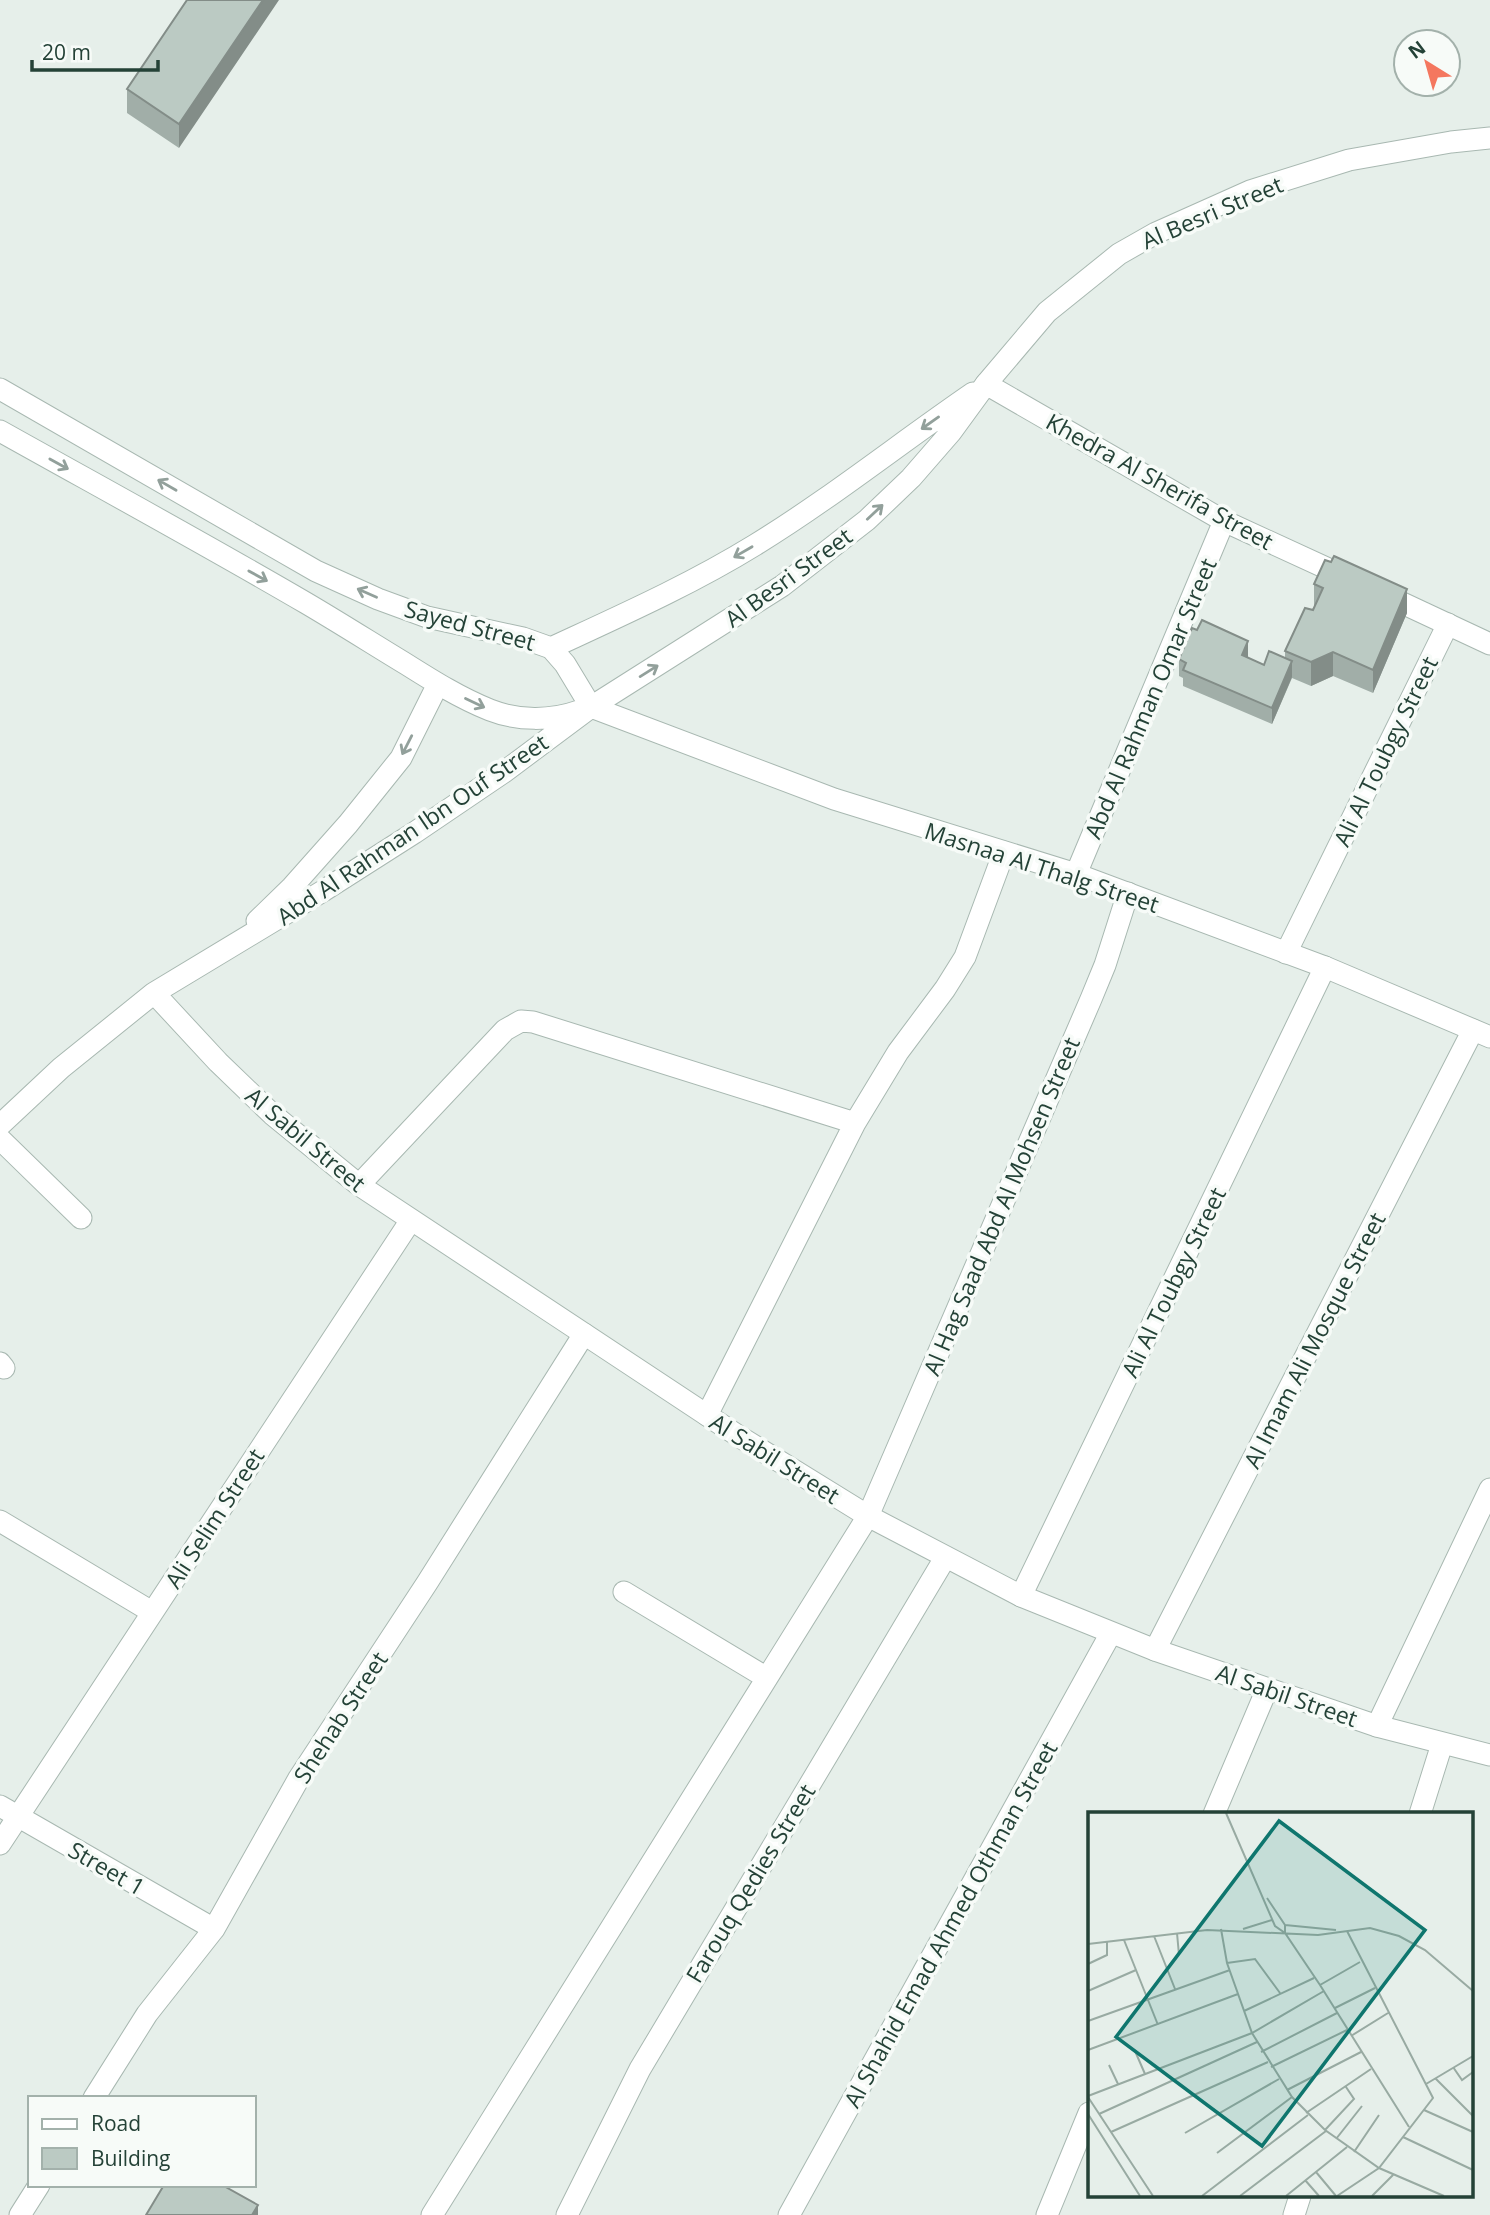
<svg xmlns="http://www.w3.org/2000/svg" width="1490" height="2215" viewBox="0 0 1490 2215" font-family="'Open Sans',sans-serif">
  <rect width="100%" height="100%" fill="#e6efea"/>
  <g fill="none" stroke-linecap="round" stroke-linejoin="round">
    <g stroke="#a8b8b1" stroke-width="23">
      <path id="minor" d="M986 384 1047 312 1119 254 1156 233 1250 191 1349 160 1451 142 1490 138
        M1076 874 1224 521
        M1286 953 1448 624
        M0 1139 81 1218
        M359 1185 505 1030 521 1021 533 1022 855 1123
        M0 1363 4 1368
        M707 1415 855 1123 898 1052 945 989 965 957 1004 852
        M0 1521 152 1612
        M624 1592 767 1678
        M1021 1596 1325 967
        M1155 1650 1473 1030
        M1377 1726 1490 1489
        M0 1806 214 1929
        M1214 1814 1267 1689
        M1420 1814 1442 1744
        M0 1844 411 1220
        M94 2098 147 2014 214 1929 299 1778 427 1583 584 1334
        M20 2215 39 2185
        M432 2215 868 1516 1091 999 1105 965 1128 893
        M567 2215 640 2069 945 1558
        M789 2215 1111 1633
        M1047 2215 1089 2113
        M1294 2215 1300 2196"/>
    </g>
    <g stroke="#a8b8b1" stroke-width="23">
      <path id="tertiary" d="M986 384 1224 521 1348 578
        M0 389 316 571 378 599 427 617 523 638 551 648 565 664 591 707
        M0 431C102 488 205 544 306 603 340 623 373 644 406 664 433 681 460 698 490 710 518 721 551 721 579 711
        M1383 594 1490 644
        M551 648C620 616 690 585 755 545 830 499 900 443 973 393
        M591 707 834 799 1076 874 1325 967 1490 1037
        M257 921 292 887 348 824 401 758 438 684
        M154 993 218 1062 272 1114 359 1185 740 1437 868 1516 1021 1596 1155 1650 1377 1726 1490 1755
        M0 1125 61 1068 154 993 323 891 414 833 504 772 591 707 782 586 867 520 911 478 951 432 986 384"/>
    </g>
    <use href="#minor" stroke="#fff" stroke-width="21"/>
    <use href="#tertiary" stroke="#fff" stroke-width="21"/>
  </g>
  <path fill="#a1aea8" d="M187 0 179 148 127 113V89Z
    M1314 584 1407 613 1373 693 1333 676 1311 686 1292 678 1272 724 1183 686V678L1179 676V659L1248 658 1264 665 1285 658V651L1314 607Z"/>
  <path fill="#838d88" d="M263 0H279L179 148V124Z
    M1407 589V613L1373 693V670Z
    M1248 641V657L1242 672V655Z
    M1333 652V676L1311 686V662Z
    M1292 661V677L1272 724V708Z
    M258 2205V2215H252Z"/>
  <path fill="#bbcac3" stroke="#838d88" stroke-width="2" d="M187 0H263L179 124 127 89Z
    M1334 556 1407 589 1373 670 1333 652 1311 662 1285 651 1305 608 1313 610 1323 588 1314 584 1325 560 1331 562Z
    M1202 620 1248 641 1242 655 1264 665 1269 651 1292 661 1272 708 1183 670 1186 663 1179 659 1192 628 1197 630Z
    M164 2185H222L258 2205 252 2215H146Z"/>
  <defs><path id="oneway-shaft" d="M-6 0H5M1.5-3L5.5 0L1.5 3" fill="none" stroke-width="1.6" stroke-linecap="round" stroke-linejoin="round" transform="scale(1.75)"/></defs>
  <g stroke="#92a09b">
    <use href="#oneway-shaft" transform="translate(930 423) rotate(145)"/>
    <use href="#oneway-shaft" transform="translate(59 464) rotate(29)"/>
    <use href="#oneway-shaft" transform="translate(167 485) rotate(-150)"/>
    <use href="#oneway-shaft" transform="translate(875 512) rotate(-43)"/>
    <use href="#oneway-shaft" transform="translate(743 552) rotate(150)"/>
    <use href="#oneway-shaft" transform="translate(258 576) rotate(29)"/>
    <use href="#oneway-shaft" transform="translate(367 593) rotate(-156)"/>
    <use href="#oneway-shaft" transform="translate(649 671) rotate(-32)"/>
    <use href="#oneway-shaft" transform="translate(475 703) rotate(25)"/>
    <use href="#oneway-shaft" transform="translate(407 745) rotate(117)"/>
  </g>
  <g text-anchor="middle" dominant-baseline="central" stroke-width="7" stroke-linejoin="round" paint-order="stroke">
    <g font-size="23" fill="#244237" stroke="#f7fbf8">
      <text transform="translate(1212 212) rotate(-23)">Al Besri Street</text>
      <text transform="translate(1160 481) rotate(29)">Khedra Al Sherifa Street</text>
      <text transform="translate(788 577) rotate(-36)">Al Besri Street</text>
      <text transform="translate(470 625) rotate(15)">Sayed Street</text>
      <text transform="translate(1150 698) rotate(-67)">Abd Al Rahman Omar Street</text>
      <text transform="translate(1385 751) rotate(-64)">Ali Al Toubgy Street</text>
      <text transform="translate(412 829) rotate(-34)">Abd Al Rahman Ibn Ouf Street</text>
      <text transform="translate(1042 867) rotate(18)">Masnaa Al Thalg Street</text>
      <text transform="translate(306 1139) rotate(40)">Al Sabil Street</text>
      <text transform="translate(1001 1206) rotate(-67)">Al Hag Saad Abd Al Mohsen Street</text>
      <text transform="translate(1173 1282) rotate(-64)">Ali Al Toubgy Street</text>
      <text transform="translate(1314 1340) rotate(-63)">Al Imam Ali Mosque Street</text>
      <text transform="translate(775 1458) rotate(32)">Al Sabil Street</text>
      <text transform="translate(214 1518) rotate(-57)">Ali Selim Street</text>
      <text transform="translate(1287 1695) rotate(19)">Al Sabil Street</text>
      <text transform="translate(340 1717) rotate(-57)">Shehab Street</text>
      <text transform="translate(107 1868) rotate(30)">Street 1</text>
      <text transform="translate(750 1883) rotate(-59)">Farouq Qedies Street</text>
      <text transform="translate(950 1924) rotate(-61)">Al Shahid Emad Ahmed Othman Street</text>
    </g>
  </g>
  <g transform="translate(1088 1812)">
    <rect width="385" height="385" fill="#e6efea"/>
    <path fill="none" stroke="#98aaa2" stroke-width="2" d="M138 1 187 114 197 121 232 173 321 315M179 86 197 113V121M197 113 248 118M133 117 139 151 164 221 204 285 237 318 291 356 356 384M155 117 184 108M89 121 91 143M66 124 87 177M36 128 70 213M0 132 119 118 230 123 282 116 311 124 337 138 385 179M139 151 167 147 192 181M0 152 19 143V130M232 173 272 150M0 179 48 158M247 196 287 176M156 199 226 166M0 209 142 158M263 224 300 201M0 238 150 182M47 239 57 262M173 240 249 201M21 253 30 272M183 255 259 218M365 255 374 268 385 260M347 266 385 304M338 272 385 244M199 278 273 240M0 284 164 221 236 179M0 285 65 384M336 298 385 320M218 301 283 257M0 302 52 384M11 302 169 230M237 318 266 287 258 275M23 320 180 250M97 321 191 267M315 325 385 358M248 327 274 294M266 340 291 303M129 341 204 285M228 360 248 384M217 368 231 384M114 384 220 303M152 384 238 319M198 384 259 335M249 384 291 356 345 286 259 119M284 384 305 363"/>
    <path fill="#0f766e" fill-opacity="0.15" stroke="#0f766e" stroke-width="3.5" d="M191 9 337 118 174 334 28 225Z"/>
    <rect width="385" height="385" fill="none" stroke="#244237" stroke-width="3.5"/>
  </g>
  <rect x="28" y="2096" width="228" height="91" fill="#f7fbf8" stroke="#a3b1ab" stroke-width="2"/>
  <rect x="42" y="2119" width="35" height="10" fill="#ffffff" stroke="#a3b1ab" stroke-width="2"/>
  <text x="91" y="2131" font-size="21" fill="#244237">Road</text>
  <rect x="42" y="2148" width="35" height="21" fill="#bbcac3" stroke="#a3b1ab" stroke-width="2"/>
  <text x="91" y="2166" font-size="21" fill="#244237">Building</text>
  <g transform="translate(1427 63) rotate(323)"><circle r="33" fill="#f7fbf8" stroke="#a3b1ab" stroke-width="2"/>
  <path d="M0-5L12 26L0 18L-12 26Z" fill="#f4775f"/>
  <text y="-10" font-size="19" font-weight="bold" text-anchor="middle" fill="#244237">N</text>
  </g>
  <path d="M32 60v10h126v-10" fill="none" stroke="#244237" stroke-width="3.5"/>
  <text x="42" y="60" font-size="21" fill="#244237" stroke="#f7fbf8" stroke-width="5" paint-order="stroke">20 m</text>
</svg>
